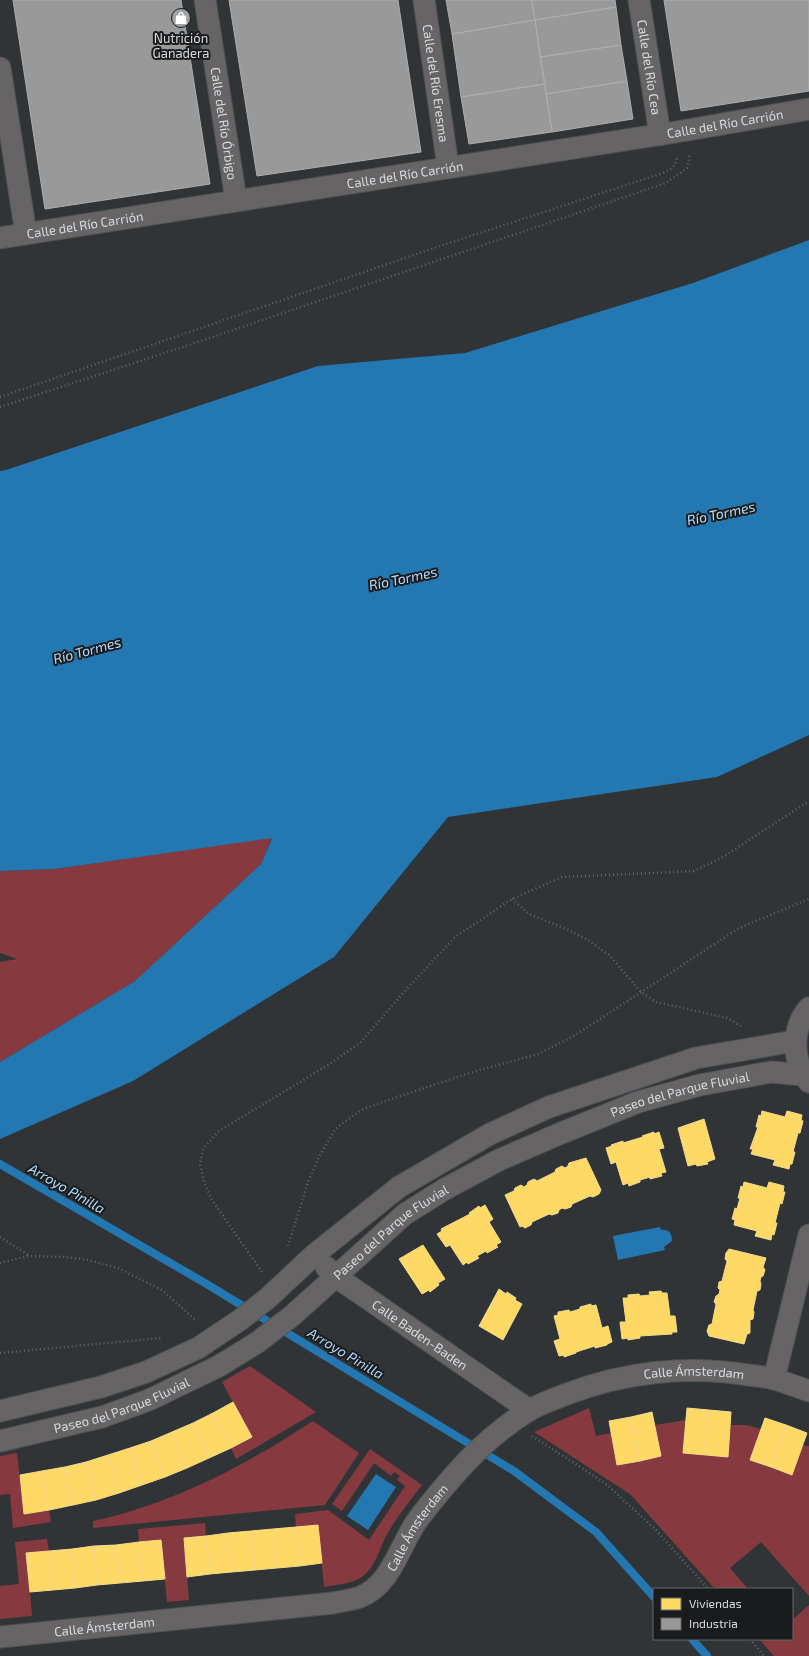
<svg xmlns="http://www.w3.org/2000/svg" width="809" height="1656" viewBox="0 0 809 1656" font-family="'Exo 2',sans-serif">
  <rect width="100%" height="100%" fill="#313436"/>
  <path fill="#863a3f" d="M272 837 261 864 135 981 0 1062V962L17 959 0 953V871L55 869Z
    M250 1366 316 1412 236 1459 231 1448 248 1430 222 1382Z
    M589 1408 596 1436 611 1433 617 1465 661 1456 655 1425 686 1420 683 1453 730 1425H746L761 1429 750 1460 792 1475 802 1445 809 1446V1596L761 1542 730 1568 748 1589H715L630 1494 534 1432Z
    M313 1421 359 1453 325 1505 93 1528V1521C172 1504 246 1465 313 1421Z
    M370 1449 422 1485C409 1502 396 1518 386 1536 379 1550 375 1569 360 1578 349 1584 336 1585 324 1587L318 1525 296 1527 295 1514 328 1510 369 1540 405 1486 397 1480 400 1476 394 1472 391 1476 374 1463 342 1511 332 1504Z
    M17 1453 24 1514 49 1510 51 1522 13 1528 10 1494 0 1495V1456Z
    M205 1523 206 1536 184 1538 189 1600 167 1602 161 1540 139 1542 138 1529Z
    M47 1539 49 1551 27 1553 32 1616 0 1619V1586L19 1584 15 1542Z
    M809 1605V1656H774L759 1639H792V1620Z"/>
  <path fill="#2378b1" d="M809 240V735L717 777 448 817 334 957 133 1081 0 1139V1062L135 981 261 864 272 838 55 869 0 871V471L6 470 318 366 465 353 693 283Z
    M660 1227 661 1230C669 1229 672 1233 672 1241L664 1247 665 1250 618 1260 613 1236Z
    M376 1474 396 1487 368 1530 347 1516Z"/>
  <path fill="#ffd966" stroke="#f4da8a" d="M762 1111 785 1117 787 1111 802 1115 801 1120 803 1121 800 1133H798L793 1152H795L792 1164H790L789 1169 773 1165 775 1160 751 1154 753 1149H750L758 1127H756L759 1115 761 1116Z
    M704 1119 715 1159 707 1162 708 1164 697 1166 696 1164 688 1166 678 1128Z
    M654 1132V1134L659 1132 664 1148 659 1149 666 1172 661 1173 662 1176 650 1179V1177L640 1180V1182L629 1186 628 1183 623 1185 616 1162 611 1164 606 1148 612 1146 611 1145 623 1141V1143L643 1137 642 1136Z
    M586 1158 601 1190 599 1194 593 1197 590 1196 572 1204 571 1207 565 1209 562 1208 559 1210 558 1213 552 1215 549 1214 532 1222 531 1225 525 1228 522 1226 520 1227 505 1195 514 1191 515 1188 521 1185 524 1187 527 1185 528 1182 534 1179 537 1181 555 1172 556 1169 562 1166 565 1168 568 1166 569 1163Z
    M744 1182 767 1188 769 1182 784 1186 783 1192H785L782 1204 780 1203 775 1223H777L774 1235 772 1234 771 1240 755 1236 757 1231 734 1225 735 1220 732 1219 735 1208 737 1209 740 1198H738L741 1186 743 1187Z
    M485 1205 493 1219 489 1222 501 1242 496 1245 498 1247 487 1253 486 1251 477 1256 479 1258 468 1264 467 1262 463 1265 450 1245 446 1247 437 1234 442 1231 441 1229 470 1214 469 1213 479 1206 480 1208Z
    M423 1245 445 1279 438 1283 439 1285 430 1292 429 1290 422 1294 399 1259Z
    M729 1249 766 1258 763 1267 765 1270 763 1276 761 1277 760 1281 761 1284 760 1290 757 1291 753 1310 754 1312 753 1319 750 1320V1333L747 1334 744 1344 709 1336 707 1331 709 1325 712 1324 716 1304 714 1302 716 1296 719 1294 720 1290 718 1288 719 1282 722 1281 727 1261 725 1259 726 1253Z
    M499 1289 506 1294 507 1292 516 1298 515 1300 522 1304 503 1340 479 1326Z
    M661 1291 662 1293H667L670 1316H675L677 1332H672V1334L640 1336V1338L628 1340V1338L622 1339 620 1322H626L623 1298H628V1295L639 1294 640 1296 650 1295 649 1292Z
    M591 1304V1306L596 1305 602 1328 608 1326 612 1342 607 1344V1345L595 1348V1346L576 1352V1353L564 1357V1355L559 1356 554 1341 560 1339 554 1316 558 1315V1312L569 1310 570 1312 580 1309V1307Z
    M233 1402 252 1437 231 1448 213 1413Z
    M687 1408 709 1410 706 1455 683 1453Z
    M709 1410 731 1412 728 1457 706 1455Z
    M652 1412 661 1456 640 1461 631 1417Z
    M213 1413 231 1448 209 1458 193 1423Z
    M631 1417 640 1461 617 1465 609 1421Z
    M765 1418 786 1425 771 1467 750 1460Z
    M193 1423 209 1458 187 1468 172 1432Z
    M786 1425 807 1433 792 1475 771 1467Z
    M172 1432 187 1468 165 1477 151 1441Z
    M151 1441 165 1477 142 1485 130 1448Z
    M130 1448 142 1485 119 1493 108 1455Z
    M108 1455 119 1493 96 1500 86 1462Z
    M86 1462 96 1500 73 1505 65 1467Z
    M65 1467 73 1505 49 1510 42 1471Z
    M42 1471 49 1510 24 1514 20 1475Z
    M318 1525 322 1563 300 1566 296 1527Z
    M296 1527 300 1566 277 1568 273 1529Z
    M273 1529 277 1568 255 1570 251 1531Z
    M251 1531 255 1570 232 1572 228 1533Z
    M228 1533 232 1572 210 1574 206 1536Z
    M206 1536 210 1574 187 1577 184 1538Z
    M161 1540 165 1579 143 1581 139 1542Z
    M139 1542 143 1581 120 1583 116 1545Z
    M116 1545 120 1583 97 1585 94 1546Z
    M94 1546 97 1585 75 1588 72 1549Z
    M72 1549 75 1588 53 1590 49 1551Z
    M49 1551 53 1590 30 1592 26 1553Z"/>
  <path fill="#999" stroke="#acadae" d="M13 0H181L210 184 45 209Z
    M229 0H398L421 152 257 176Z
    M446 0H532L535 20 452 34Z
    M532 0H615L616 7 535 20Z
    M664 0H809V91L681 111Z
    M616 7 621 45 540 57 535 20Z
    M535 20 545 84 461 97 452 34Z
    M621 45 627 81 546 94 540 57Z
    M627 81 633 119 552 132 546 94Z
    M545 84 552 132 469 144 461 97Z"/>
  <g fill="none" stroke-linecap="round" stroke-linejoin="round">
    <path stroke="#2378b1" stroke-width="8" d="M0 1164 205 1283 514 1471 596 1532 654 1597
      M692 1639 707 1656"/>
    <g stroke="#505254" stroke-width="23">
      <g id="minor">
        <path id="s1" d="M205 0 236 200"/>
        <path id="s2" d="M424 0 448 167"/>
        <path id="s3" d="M639 0 660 135"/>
        <path d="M0 68 26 234"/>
        <path id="s4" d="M0 238 676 132 809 109"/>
        <path d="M809 1008C791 1028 792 1062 809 1082"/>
        <path id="s5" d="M326 1267 335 1276 529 1410"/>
        <path d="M774 1379 809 1235"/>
        <path d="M0 1411 101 1387 146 1372 198 1348 240 1320 268 1298 314 1255 399 1187 490 1134 549 1107 696 1058 795 1041"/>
        <path id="s6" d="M0 1441 102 1417 149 1400 219 1366 258 1342 293 1315 405 1214 445 1189 499 1160 559 1134 638 1102 700 1085 771 1072 803 1075"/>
        <path id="s7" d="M0 1637 333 1603C342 1601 352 1600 360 1597 392 1585 400 1543 419 1518 450 1478 484 1438 528 1411 539 1404 554 1399 567 1394 624 1372 687 1365 748 1375 757 1376 766 1377 775 1379 786 1383 798 1387 809 1391"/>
      </g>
    </g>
    <path stroke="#646466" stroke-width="2.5" stroke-dasharray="1 3" stroke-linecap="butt" d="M0 397 437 247 663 173C672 169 677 165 677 155
      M0 407 192 344 666 183 687 168 690 153
      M512 899 529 914 569 930 588 940 609 955 641 992 656 1002 727 1018 741 1026
      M0 1237 28 1255
      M288 1246 308 1182 320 1155 336 1128 361 1110 397 1097 473 1072 538 1054 574 1036 739 928 809 899
      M0 1263 28 1256 66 1257 88 1260 118 1268 162 1290 197 1321
      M262 1272 212 1200 204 1182 200 1164 203 1149 219 1131 328 1065 361 1042 404 992 455 937 512 899 562 877 694 871 723 857 809 801
      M0 1353 161 1338
      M532 1436 605 1483 657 1531 708 1589
      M750 1639 764 1656"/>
    <use href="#minor" stroke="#666465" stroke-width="21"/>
  </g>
  <defs>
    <g id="shop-disc" transform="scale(1)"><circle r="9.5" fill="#9ea2a4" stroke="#191b1d"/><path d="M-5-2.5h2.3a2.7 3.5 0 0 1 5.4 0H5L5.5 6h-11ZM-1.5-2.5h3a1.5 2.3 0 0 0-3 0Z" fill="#fff"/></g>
  </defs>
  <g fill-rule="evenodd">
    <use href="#shop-disc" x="181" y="18"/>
  </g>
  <g text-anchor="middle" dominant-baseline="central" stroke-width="4" stroke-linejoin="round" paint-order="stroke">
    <g font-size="13" fill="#d9dddf" stroke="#191b1d">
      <text x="181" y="38">Nutrición<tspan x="181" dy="15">Ganadera</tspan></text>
    </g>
    <g font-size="13" fill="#d9dddf" stroke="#191b1d">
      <text stroke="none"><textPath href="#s3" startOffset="68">Calle del Río Cea</textPath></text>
      <text stroke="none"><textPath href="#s2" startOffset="84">Calle del Río Eresma</textPath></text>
      <text stroke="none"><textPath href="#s1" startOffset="125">Calle del Río Órbigo</textPath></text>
      <text stroke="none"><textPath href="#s4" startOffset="734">Calle del Río Carrión</textPath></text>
      <text stroke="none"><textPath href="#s4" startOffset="410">Calle del Río Carrión</textPath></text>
      <text stroke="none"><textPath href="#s4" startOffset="86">Calle del Río Carrión</textPath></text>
      <text stroke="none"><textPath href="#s6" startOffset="775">Paseo del Parque Fluvial</textPath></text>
      <text stroke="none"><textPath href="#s6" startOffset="451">Paseo del Parque Fluvial</textPath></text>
      <text stroke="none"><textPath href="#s5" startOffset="116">Calle Baden-Baden</textPath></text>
      <text stroke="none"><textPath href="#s7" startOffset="789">Calle Ámsterdam</textPath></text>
      <text stroke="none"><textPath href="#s6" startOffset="127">Paseo del Parque Fluvial</textPath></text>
      <text stroke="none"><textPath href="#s7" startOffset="454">Calle Ámsterdam</textPath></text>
      <text stroke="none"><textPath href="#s7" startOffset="105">Calle Ámsterdam</textPath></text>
    </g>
    <g font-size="14" font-style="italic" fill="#b4dcfe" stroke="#191b1d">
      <text transform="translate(721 513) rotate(-12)">Río Tormes</text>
      <text transform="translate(403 578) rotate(-12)">Río Tormes</text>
      <text transform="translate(87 650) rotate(-15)">Río Tormes</text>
      <text transform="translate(67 1188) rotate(30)">Arroyo Pinilla</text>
      <text transform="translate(346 1353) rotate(31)">Arroyo Pinilla</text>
    </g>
  </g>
  <rect x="653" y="1588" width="140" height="52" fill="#191b1d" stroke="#66696b"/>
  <rect x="661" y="1598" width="20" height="12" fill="#ffd966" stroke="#66696b"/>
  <text x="689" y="1608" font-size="12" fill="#d9dddf">Viviendas</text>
  <rect x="661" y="1618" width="20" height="12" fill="#999999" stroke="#66696b"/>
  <text x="689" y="1628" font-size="12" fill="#d9dddf">Industria</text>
</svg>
